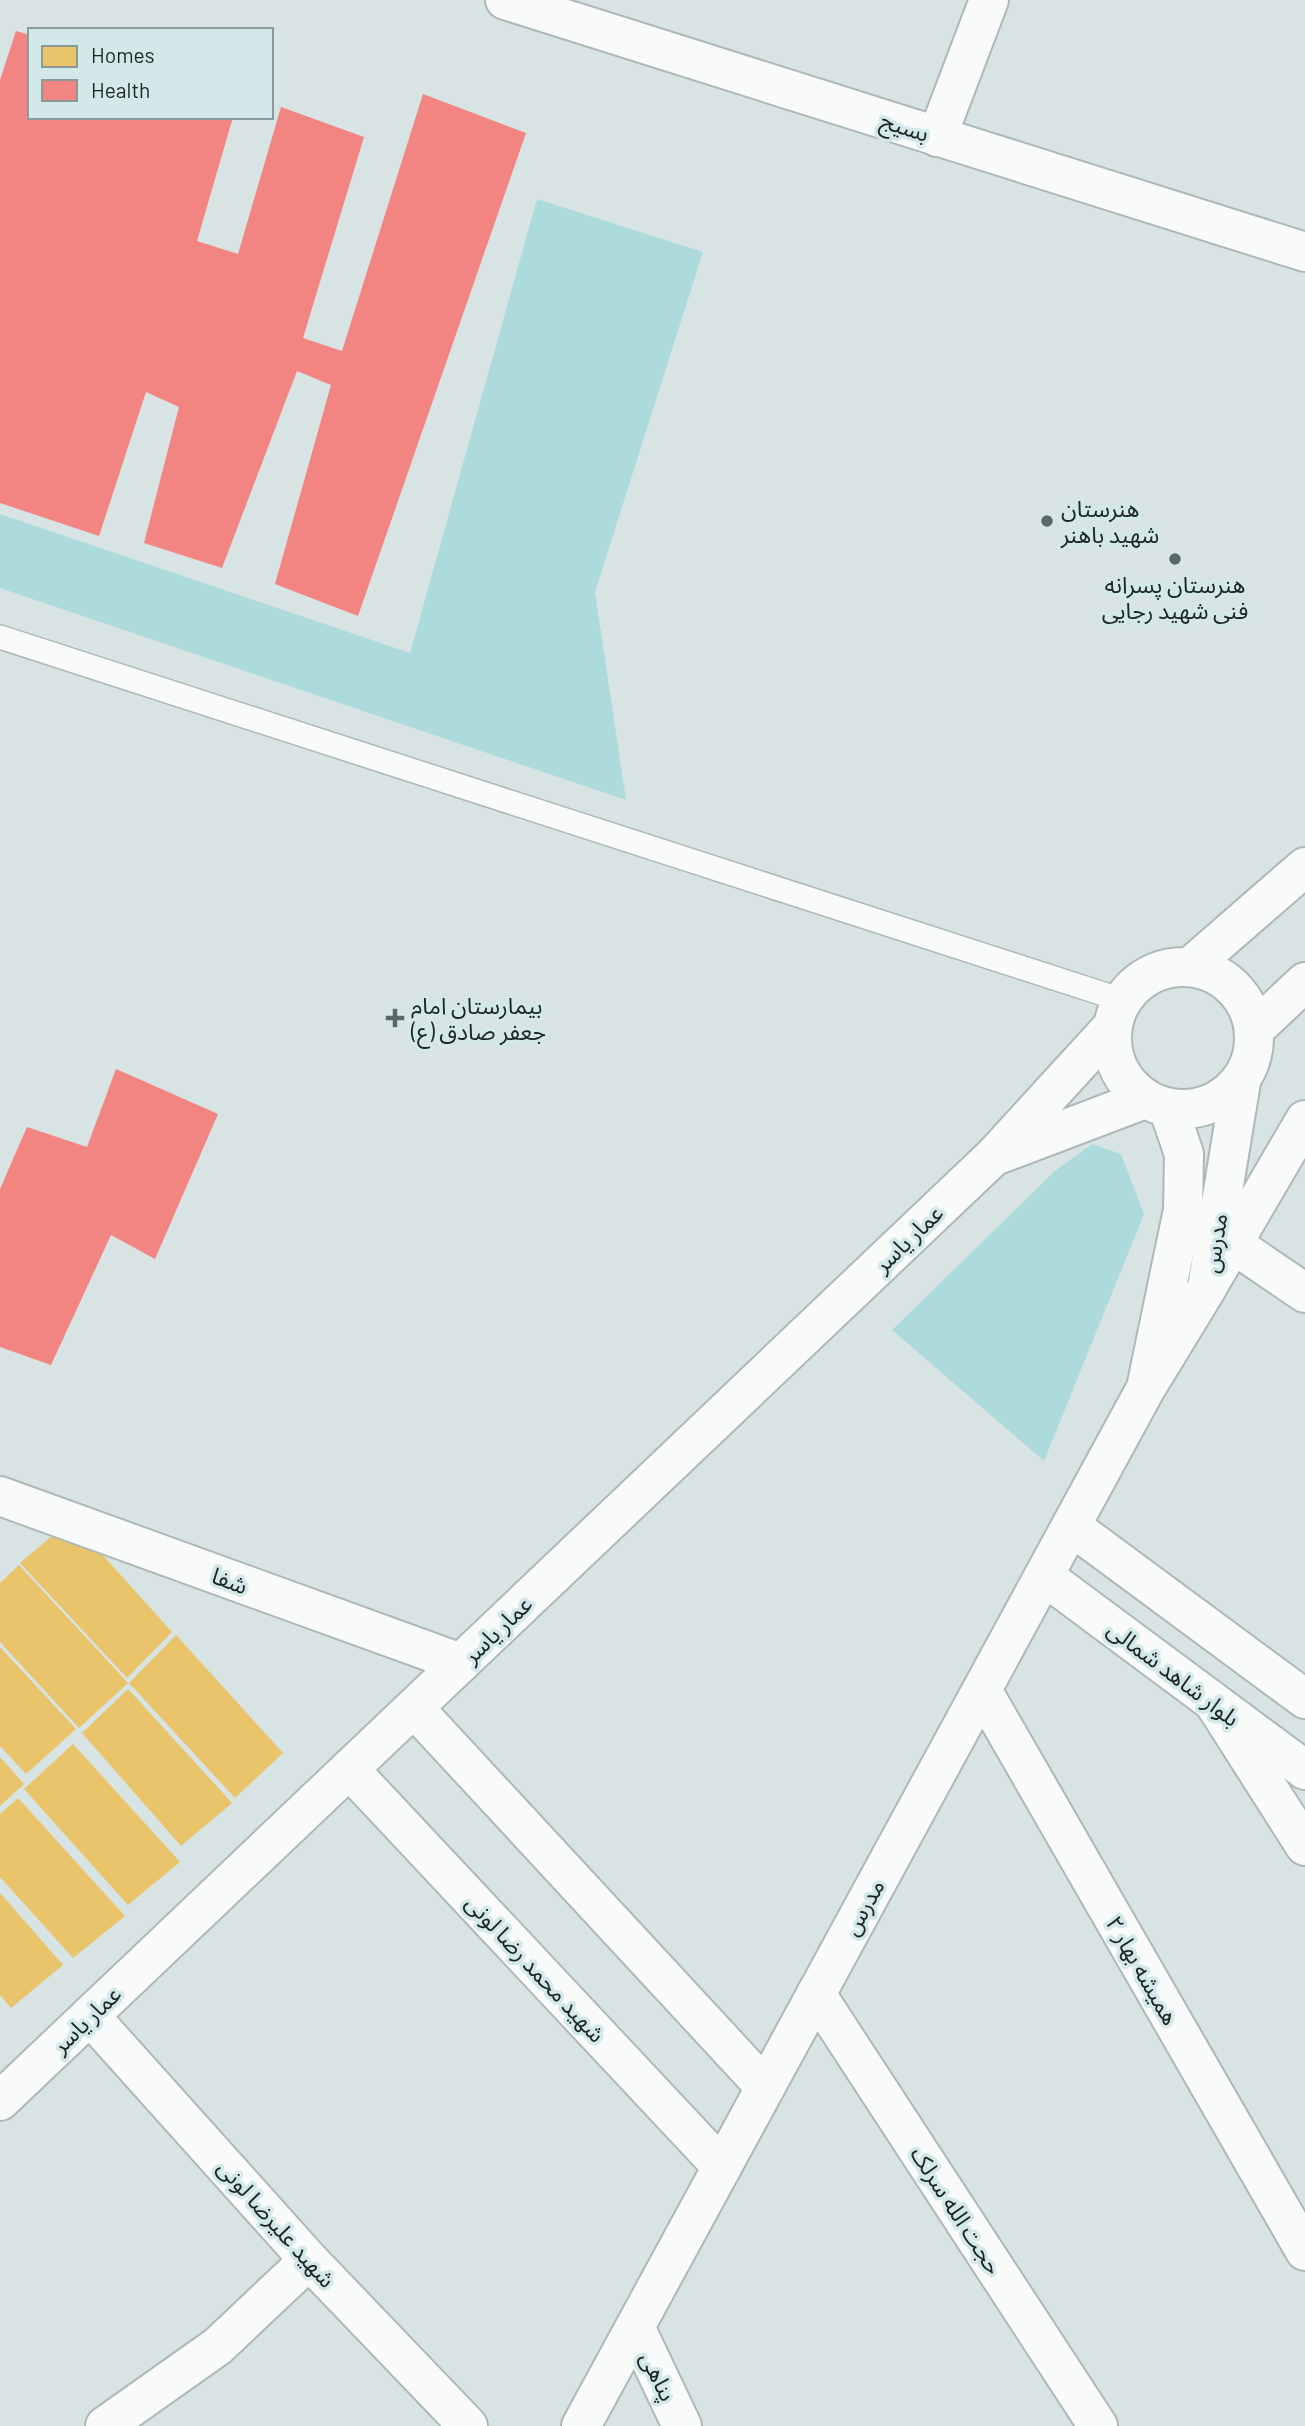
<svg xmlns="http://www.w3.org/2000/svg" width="1305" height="2426" viewBox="0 0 1305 2426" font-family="Barlow,'Noto Sans Arabic',sans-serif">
  <rect width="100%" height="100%" fill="#d8e3e3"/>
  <path fill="#addbdb" d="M537 199 703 252 595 592 626 800 0 588V514L410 653Z
    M1092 1144 1121 1154 1144 1214 1044 1461 892 1330 1056 1170Z"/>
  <path fill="#e9c46a" d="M71 1520 172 1632 127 1678 20 1563Z
    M19 1565 128 1683 79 1728 0 1642V1583Z
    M176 1635 283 1753 235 1798 129 1683Z
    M0 1647 76 1729 26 1774 0 1746Z
    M128 1689 232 1803 181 1846 82 1733Z
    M73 1744 180 1862 128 1905 24 1789Z
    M0 1757 24 1784 0 1806Z
    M18 1798 125 1916 73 1958 0 1877V1814Z
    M0 1893 63 1965 11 2008 0 1995Z"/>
  <path fill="#f28482" d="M16 31 30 35V117H233L197 241 238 254 281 107 364 137 303 338 342 351 423 94 526 133 358 616 275 584 331 385 297 371 222 568 144 543 179 407 146 392 99 536 0 503V80Z
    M116 1069 218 1114 155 1259 111 1235 51 1365 0 1347V1189L27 1127 87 1147Z"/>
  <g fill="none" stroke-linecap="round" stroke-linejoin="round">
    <g stroke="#afb8b8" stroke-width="26">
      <path id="service" d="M0 637 1122 1000"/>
    </g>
    <g stroke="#afb8b8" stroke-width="42">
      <path id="minor" d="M937 137 989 0
        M1233 1244 1305 1293
        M0 1496 461 1663
        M982 1690 1305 2251
        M1214 1703 1305 1846
        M414 1708 765 2087
        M349 1769 722 2167
        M816 1994 1098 2426
        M90 2016 309 2260 468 2426
        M635 2327 682 2426
        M105 2426 218 2346 309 2260"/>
    </g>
    <g stroke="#afb8b8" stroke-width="42">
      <path id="tertiary" d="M505 0 1305 252
        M1000 1154 1145 1099
        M1208 1286 1305 1120
        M1071 1526 1305 1699
        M1044 1576 1305 1770
        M0 2101 994 1156 1112 1027"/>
    </g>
    <g stroke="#afb8b8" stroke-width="42">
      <path id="secondary" d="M1112 1038a71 71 0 1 1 142 0a71 71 0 1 1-142 0Z
        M1190 967 1305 867
        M1254 1030 1305 982
        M1169 1110 1184 1154 1183 1210 1146 1388 1207 1288 1241 1082
        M581 2426 1146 1388"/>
    </g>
    <use href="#service" stroke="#f9fbfb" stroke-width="23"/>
    <use href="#minor" stroke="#f9fbfb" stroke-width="38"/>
    <use href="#tertiary" stroke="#f9fbfb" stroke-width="38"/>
    <use href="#secondary" stroke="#f9fbfb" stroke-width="38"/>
  </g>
  <g fill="#5e6868" stroke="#d3e8e8" stroke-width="2.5">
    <circle cx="1047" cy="521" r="7"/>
    <circle cx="1175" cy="559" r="7"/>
    <path d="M391.5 1007.5h7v7h7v7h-7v7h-7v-7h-7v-7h7z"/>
  </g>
  <g text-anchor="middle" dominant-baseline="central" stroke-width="7" stroke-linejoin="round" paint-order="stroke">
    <g font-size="23" fill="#1d2525" stroke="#d3e8e8">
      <text transform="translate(905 126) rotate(18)">بسیج</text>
      <text transform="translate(908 1238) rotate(-44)">عمار یاسر</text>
      <text transform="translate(1214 1243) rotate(-81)">مدرس</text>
      <text transform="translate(230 1580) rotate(20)">شفا</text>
      <text transform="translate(497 1629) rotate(-44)">عمار یاسر</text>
      <text transform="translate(1174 1673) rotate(37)">بلوار شاهد شمالی</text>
      <text transform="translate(863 1907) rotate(-61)">مدرس</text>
      <text transform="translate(536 1968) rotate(47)">شهید محمد رضا لونی</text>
      <text transform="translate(1143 1970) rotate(60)">همیشه بهار ۲</text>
      <text transform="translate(86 2019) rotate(-44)">عمار یاسر</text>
      <text transform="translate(957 2210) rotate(57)">حجت الله سرلک</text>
      <text transform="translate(277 2223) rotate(48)">شهید علیرضا لونی</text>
      <text transform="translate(659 2376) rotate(64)">پناهی</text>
    </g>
    <g font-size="23" fill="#1d2525" stroke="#d3e8e8" text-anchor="start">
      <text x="1061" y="508">هنرستان<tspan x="1061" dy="26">شهید باهنر</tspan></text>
      <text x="1175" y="584" text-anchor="middle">هنرستان پسرانه<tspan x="1175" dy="26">فنی شهید رجایی</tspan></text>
      <text x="411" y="1005">بیمارستان امام<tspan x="411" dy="26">جعفر صادق (ع)</tspan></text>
    </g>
  </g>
  <rect x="28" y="28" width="245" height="91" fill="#d3e8e8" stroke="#8a9a9a" stroke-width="2"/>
  <rect x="42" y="46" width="35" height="21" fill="#e9c46a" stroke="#8a9a9a" stroke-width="2"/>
  <text x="91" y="63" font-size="21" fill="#1d2525">Homes</text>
  <rect x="42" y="80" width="35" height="21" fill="#f28482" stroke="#8a9a9a" stroke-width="2"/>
  <text x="91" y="98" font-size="21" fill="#1d2525">Health</text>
</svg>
